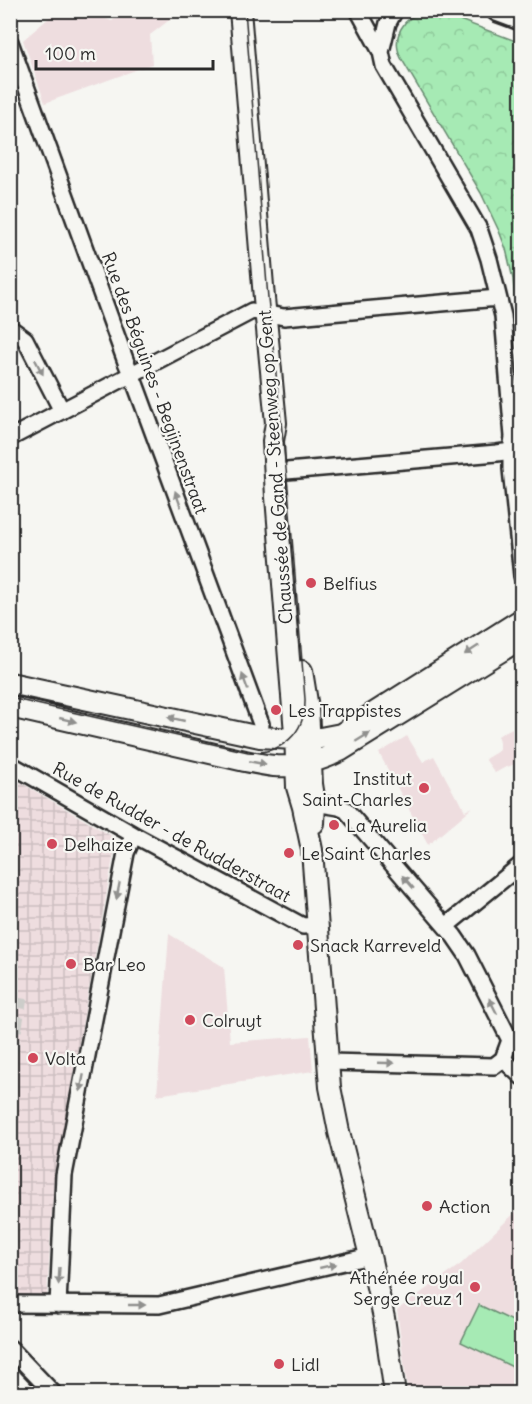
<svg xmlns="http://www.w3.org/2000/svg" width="532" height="1404" viewBox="0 0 532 1404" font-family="Delius,sans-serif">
  <defs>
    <pattern id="industrial-grid" width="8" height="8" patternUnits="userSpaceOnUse" patternTransform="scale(1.5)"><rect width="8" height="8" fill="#eedddf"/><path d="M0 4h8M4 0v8" fill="none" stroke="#ccbec0"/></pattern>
    <pattern id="park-crowns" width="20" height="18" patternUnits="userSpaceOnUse" patternTransform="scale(1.5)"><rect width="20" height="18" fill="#a6eab4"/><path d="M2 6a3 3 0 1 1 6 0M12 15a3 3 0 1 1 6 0" fill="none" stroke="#8fc99b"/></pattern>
  </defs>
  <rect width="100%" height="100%" fill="#f6f6f2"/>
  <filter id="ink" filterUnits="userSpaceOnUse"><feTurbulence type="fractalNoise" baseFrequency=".0167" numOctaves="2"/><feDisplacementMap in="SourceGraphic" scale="12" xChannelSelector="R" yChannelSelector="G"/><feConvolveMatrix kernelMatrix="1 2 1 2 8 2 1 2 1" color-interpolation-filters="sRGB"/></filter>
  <g filter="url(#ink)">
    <path fill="#eedddf" d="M57 11H84L112 21 125 11H181L150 35 152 64 45 103 23 40Z
      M521 724V762L504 768 495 773 485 759 500 750 498 736 504 732Z
      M407 736 423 762 434 756 456 797H458L465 811 473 807 428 845 379 753Z
      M169 934 224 967 230 1042 310 1036 313 1071 157 1095Z
      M521 1207V1393H408L397 1310 461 1264Z"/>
    <path fill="url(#industrial-grid)" d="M11 777 115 838 116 842 54 1178 47 1295H11Z"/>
    <path fill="url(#park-crowns)" stroke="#688a70" stroke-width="1.5" d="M424 11H436L521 43V370L513 279 506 249 499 231 481 193 401 58C391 37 403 17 424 11Z"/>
    <path fill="#a6eab4" stroke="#688a70" stroke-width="1.5" d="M479 1305 521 1325V1371L461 1342Z"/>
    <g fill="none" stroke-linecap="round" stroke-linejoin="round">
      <path stroke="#cdcdca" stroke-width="15" stroke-dasharray="15 8" stroke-linecap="butt" d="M10 1053 20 998"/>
      <g stroke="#2b2b2b" stroke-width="20">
        <path id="street" d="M358 10 381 52 384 66 479 229 489 259 503 316 513 437 511 451V469L522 576
          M10 42 126 362 136 386 261 724 260 737
          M381 52 388 23 395 10
          M10 328 25 339 62 411
          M10 438 252 311 284 317 498 298
          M275 472 497 453 511 451
          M10 764 134 835 303 926 318 925
          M315 803 339 807 346 810 454 936 467 955 510 1040 503 1059
          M446 926 522 864
          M503 1059 522 1077
          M328 1062 494 1066 503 1059
          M10 1304 159 1305 370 1256
          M58 1305 64 1175 126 853 134 835
          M10 1348 54 1394"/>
      </g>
      <g stroke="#2b2b2b" stroke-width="24">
        <path id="secondary" d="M240 10 264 298 276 423 273 441 276 497 295 733 297 787 303 807 312 850 330 1087 339 1132 370 1256 384 1318 395 1394
          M302 671 308 708 312 784 315 803 314 823
          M10 683 260 737 310 740 341 734 522 619
          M10 707 245 761C255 763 265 765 274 766 296 768 321 761 340 751L522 638"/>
      </g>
      <g stroke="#2b2b2b" stroke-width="27">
        <path id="primary" d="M498 10 522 19"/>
      </g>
      <use href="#street" stroke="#f6f6f2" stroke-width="15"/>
      <use href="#secondary" stroke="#f6f6f2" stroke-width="20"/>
      <use href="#primary" stroke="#f6f6f2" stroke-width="22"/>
      <path stroke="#2b2b2b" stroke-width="1.5" d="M10 698 248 752C281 755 306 733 305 699L288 488 268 298 245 10"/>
    </g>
    <defs><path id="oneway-solid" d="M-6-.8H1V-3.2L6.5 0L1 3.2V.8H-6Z" transform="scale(1.5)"/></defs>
    <g fill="#90908e">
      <use href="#oneway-solid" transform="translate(39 367) rotate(62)"/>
      <use href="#oneway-solid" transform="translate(178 499) rotate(-110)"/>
      <use href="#oneway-solid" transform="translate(472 650) rotate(147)"/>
      <use href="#oneway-solid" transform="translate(245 682) rotate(-110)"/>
      <use href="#oneway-solid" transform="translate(176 719) rotate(-167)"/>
      <use href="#oneway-solid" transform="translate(68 720) rotate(13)"/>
      <use href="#oneway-solid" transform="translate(363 737) rotate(-32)"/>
      <use href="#oneway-solid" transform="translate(258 763) rotate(11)"/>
      <use href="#oneway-solid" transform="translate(408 882) rotate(-131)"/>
      <use href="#oneway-solid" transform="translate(118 891) rotate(101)"/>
      <use href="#oneway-solid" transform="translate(493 1006) rotate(-117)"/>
      <use href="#oneway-solid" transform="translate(386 1063) rotate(2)"/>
      <use href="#oneway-solid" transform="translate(82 1083) rotate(101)"/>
      <use href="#oneway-solid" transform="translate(328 1266) rotate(-13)"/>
      <use href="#oneway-solid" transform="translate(59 1276) rotate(93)"/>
      <use href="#oneway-solid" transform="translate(137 1305)"/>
    </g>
  </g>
  <g fill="#d1495b" stroke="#f6f6f2" stroke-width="2">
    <circle cx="311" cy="583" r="6"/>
    <circle cx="276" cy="710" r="6"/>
    <circle cx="424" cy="788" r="6"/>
    <circle cx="334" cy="825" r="6"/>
    <circle cx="52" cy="844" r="6"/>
    <circle cx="289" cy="853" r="6"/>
    <circle cx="298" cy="945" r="6"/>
    <circle cx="71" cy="964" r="6"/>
    <circle cx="190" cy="1020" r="6"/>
    <circle cx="33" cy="1058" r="6"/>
    <circle cx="427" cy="1206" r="6"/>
    <circle cx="475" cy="1287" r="6"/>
    <circle cx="279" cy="1364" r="6"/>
  </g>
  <g text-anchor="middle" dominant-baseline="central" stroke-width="4.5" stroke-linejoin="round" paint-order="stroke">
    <g font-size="18" fill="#2b2b2b" stroke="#f6f6f2">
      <text transform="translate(155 383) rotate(70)">Rue des Béguines - Begijnenstraat</text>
      <text transform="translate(275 467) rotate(-94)">Chaussée de Gand - Steenweg op Gent</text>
      <text transform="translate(172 832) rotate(29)">Rue de Rudder - de Rudderstraat</text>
    </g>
    <g font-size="18" fill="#2b2b2b" stroke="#f6f6f2" text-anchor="start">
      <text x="323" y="583">Belfius</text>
      <text x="288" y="710">Les Trappistes</text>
      <text x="412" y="778" text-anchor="end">Institut<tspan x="412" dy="21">Saint-Charles</tspan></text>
      <text x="346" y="825">La Aurelia</text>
      <text x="64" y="844">Delhaize</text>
      <text x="301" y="853">Le Saint Charles</text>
      <text x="310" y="945">Snack Karreveld</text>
      <text x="83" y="964">Bar Leo</text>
      <text x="202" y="1020">Colruyt</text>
      <text x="45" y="1058">Volta</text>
      <text x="439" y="1206">Action</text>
      <text x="463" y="1277" text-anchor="end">Athénée royal<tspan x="463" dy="21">Serge Creuz 1</tspan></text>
      <text x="291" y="1364">Lidl</text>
    </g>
  </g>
  <rect width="532" height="1404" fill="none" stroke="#f6f6f2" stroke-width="36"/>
  <rect x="18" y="18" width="496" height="1368" fill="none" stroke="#2b2b2b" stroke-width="2" filter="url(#ink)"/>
  <path d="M36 60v9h177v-9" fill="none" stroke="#2b2b2b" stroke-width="3"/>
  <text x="45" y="60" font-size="18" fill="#2b2b2b" stroke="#f6f6f2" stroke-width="4.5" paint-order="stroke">100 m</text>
</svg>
